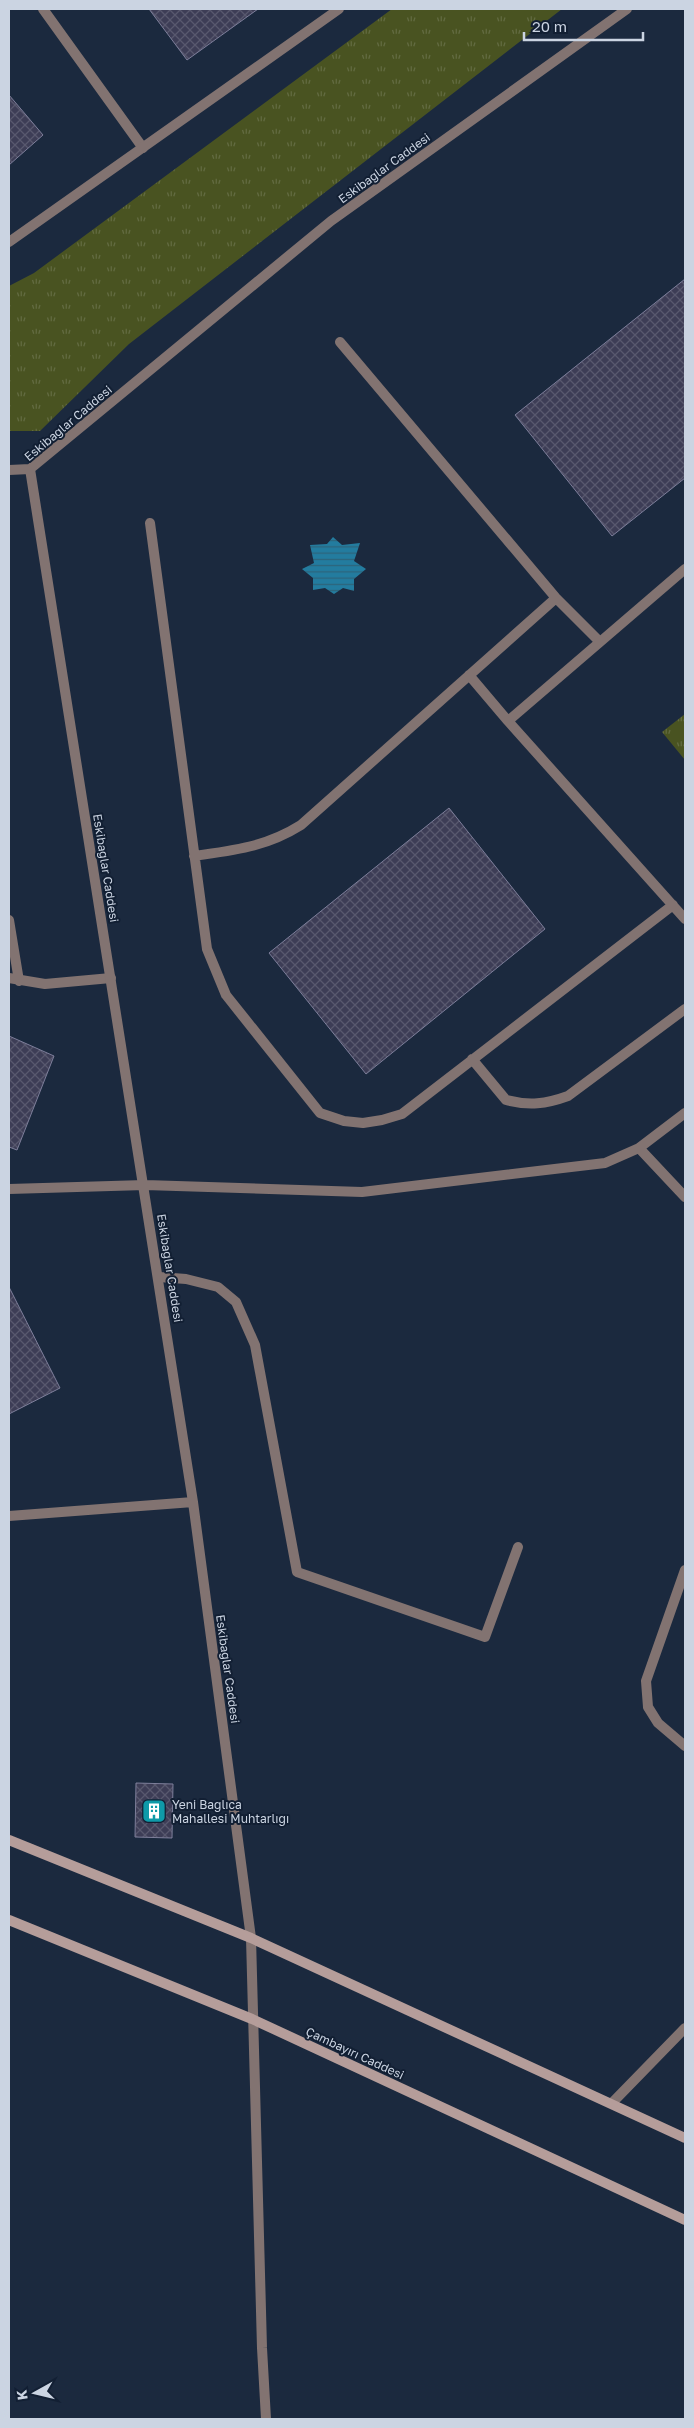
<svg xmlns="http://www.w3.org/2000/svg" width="694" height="2428" viewBox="0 0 694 2428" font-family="'Golos Text',sans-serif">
  <defs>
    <pattern id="park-tufts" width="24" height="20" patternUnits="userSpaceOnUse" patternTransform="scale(1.25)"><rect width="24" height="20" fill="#495321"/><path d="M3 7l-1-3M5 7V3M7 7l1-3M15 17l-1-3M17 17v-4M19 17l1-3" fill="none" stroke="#626b41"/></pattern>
    <pattern id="water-rules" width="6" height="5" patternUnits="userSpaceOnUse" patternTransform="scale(1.25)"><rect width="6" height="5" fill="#237c9f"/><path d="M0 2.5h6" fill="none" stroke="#2d647b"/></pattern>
    <pattern id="building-cross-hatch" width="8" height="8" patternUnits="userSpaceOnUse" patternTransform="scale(1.25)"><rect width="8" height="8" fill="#3d3d56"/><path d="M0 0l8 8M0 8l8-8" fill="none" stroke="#58586e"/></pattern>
  </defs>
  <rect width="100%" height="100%" fill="#1b293e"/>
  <path fill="url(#park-tufts)" d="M392 9H562L129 344 40 431H9V286L34 273Z
    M685 714V760L662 732Z"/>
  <path fill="url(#water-rules)" d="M333 537 342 545 360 543 354 561 366 569 354 579V591L343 588 334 594 325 588 313 590V578L302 569 314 563 310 545 327 544Z"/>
  <path fill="url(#building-cross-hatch)" stroke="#7d7e9a" d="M149 9H258L187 60Z
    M9 95 43 135 9 165Z
    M685 279V478L612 536 515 415Z
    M449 808 545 929 366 1074 269 953Z
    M9 1036 54 1056 17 1150 9 1147Z
    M9 1287 60 1388 9 1414Z
    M136 1783 173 1784 172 1838 135 1837Z"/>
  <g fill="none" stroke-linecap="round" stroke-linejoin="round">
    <path stroke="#827371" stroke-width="10" d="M43 9 143 148
      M340 342 556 598 600 642
      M150 523 207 949 226 995 320 1113 344 1121 363 1123 382 1120 402 1114 673 905
      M469 675 508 721 685 919
      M508 721 685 569
      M194 856C235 850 266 847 301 825L556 598
      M9 920 19 981
      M9 978 45 984 111 978
      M472 1059 506 1100C529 1106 546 1104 568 1096L685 1009
      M159 1277 186 1279 218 1287 236 1302 255 1345 297 1572 485 1637 518 1547
      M685 1570 646 1681 648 1707 658 1723 685 1746"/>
    <path stroke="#827371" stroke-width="10" d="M9 242 339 9
      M9 470 30 469
      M639 1148 685 1197
      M9 1189 145 1185 362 1192 605 1163 639 1148 685 1113
      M9 1516 193 1502
      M612 2103 685 2028
      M266 2419 262 2348 251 1938 193 1502 30 469 331 221 627 9"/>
    <path stroke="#b59d9a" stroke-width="10" d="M9 1840 251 1938 685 2138
      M9 1920 252 2019 685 2220"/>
  </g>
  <defs>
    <g id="building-square" transform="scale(1.25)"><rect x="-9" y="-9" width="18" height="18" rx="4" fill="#0f9aa8" stroke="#121f33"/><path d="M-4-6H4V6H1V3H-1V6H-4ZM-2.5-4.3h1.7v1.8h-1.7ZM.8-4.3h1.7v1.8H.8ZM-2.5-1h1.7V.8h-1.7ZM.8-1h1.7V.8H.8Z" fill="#fff"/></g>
  </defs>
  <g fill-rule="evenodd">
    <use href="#building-square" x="154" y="1811"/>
  </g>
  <g text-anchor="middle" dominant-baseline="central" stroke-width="4" stroke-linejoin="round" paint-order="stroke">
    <g font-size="12" fill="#cbd4e2" stroke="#121f33">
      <text transform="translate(384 168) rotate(-36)">Eskibağlar Caddesi</text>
      <text transform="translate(68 423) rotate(-40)">Eskibağlar Caddesi</text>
      <text transform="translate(106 868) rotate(81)">Eskibağlar Caddesi</text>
      <text transform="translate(170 1268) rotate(81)">Eskibağlar Caddesi</text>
      <text transform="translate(228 1669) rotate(82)">Eskibağlar Caddesi</text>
      <text transform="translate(355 2053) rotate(25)">Çambayırı Caddesi</text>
    </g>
    <g font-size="12" fill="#cbd4e2" stroke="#121f33" text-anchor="start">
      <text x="172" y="1804">Yeni Bağlıca<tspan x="172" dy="14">Mahallesi Muhtarlığı</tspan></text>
    </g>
  </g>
  <rect width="694" height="2428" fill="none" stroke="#cbd4e2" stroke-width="20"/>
  <g transform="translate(35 2393) rotate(262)" stroke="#121f33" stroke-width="4" paint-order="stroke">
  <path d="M0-4L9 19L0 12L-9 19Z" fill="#cbd4e2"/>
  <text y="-8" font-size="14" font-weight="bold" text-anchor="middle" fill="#cbd4e2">K</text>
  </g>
  <path d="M524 32v8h119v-8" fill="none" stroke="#cbd4e2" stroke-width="2.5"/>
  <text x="532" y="32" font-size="15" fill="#cbd4e2" stroke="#121f33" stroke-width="4" paint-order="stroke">20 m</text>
</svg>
